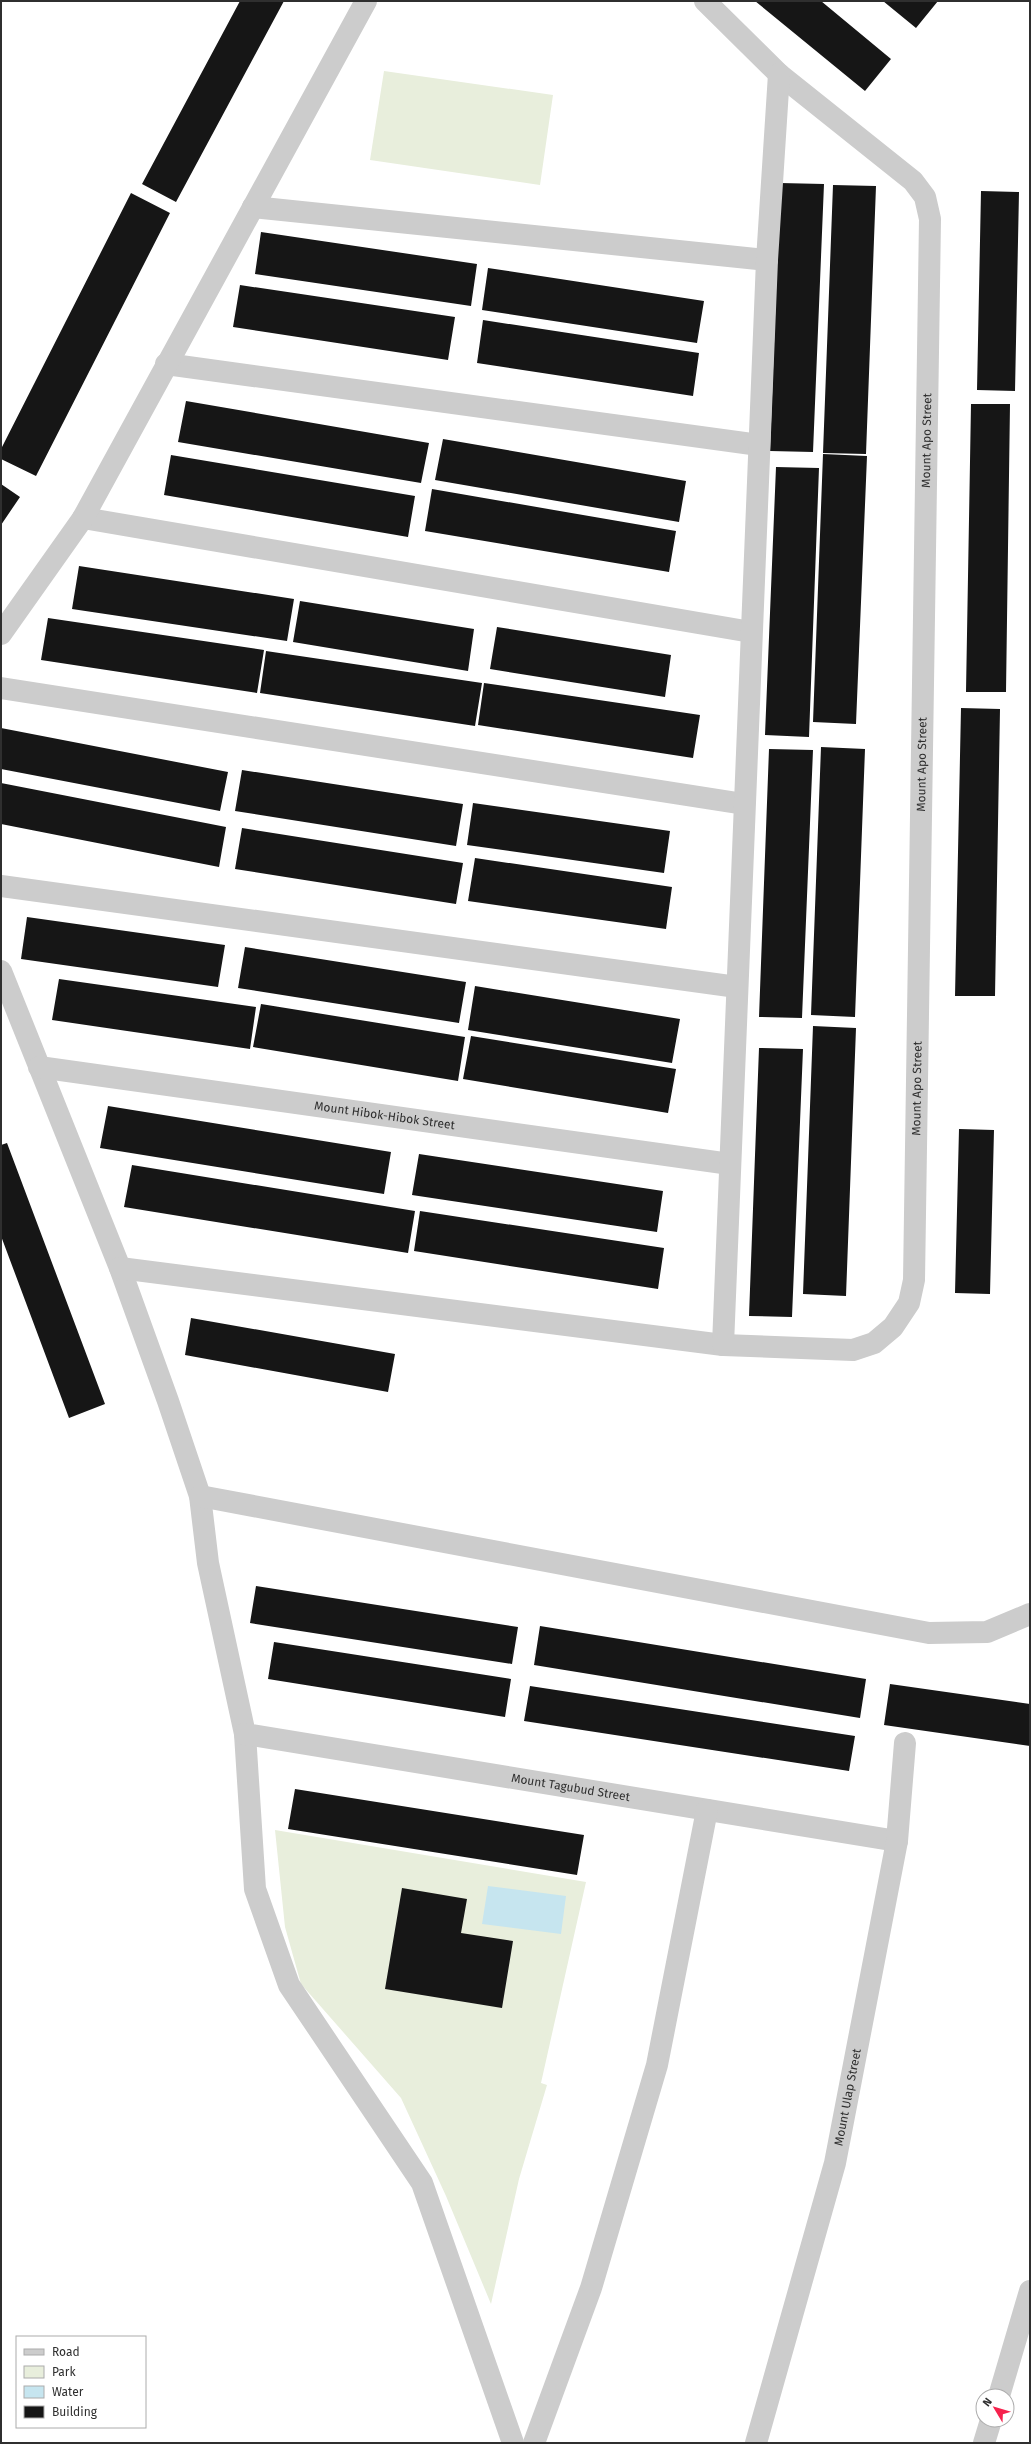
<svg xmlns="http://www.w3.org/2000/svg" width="1031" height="2444" viewBox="0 0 1031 2444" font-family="'Fira Sans',sans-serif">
  <rect width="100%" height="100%" fill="#fff"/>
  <path fill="#e8eedc" d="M384 71 553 95 540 185 370 160Z
    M275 1830 586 1882 541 2083 547 2085 519 2179 491 2304 446 2196 401 2098 301 1984 285 1927Z"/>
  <path fill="#c6e5ef" d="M488 1886 566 1896 561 1934 482 1924Z"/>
  <path fill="#161616" d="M240 1H284L176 202 142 184Z
    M755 1H821L891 59 865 91Z
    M883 1H938L916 28Z
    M780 183 824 184 813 452 770 451Z
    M833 185 876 186 866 454 823 453Z
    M981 191 1019 192 1015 391 977 390Z
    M131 193 170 213 36 476 1 459V449Z
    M261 232 477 264 471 306 255 274Z
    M488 268 704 301 697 343 482 310Z
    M240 285 455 317 448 360 233 327Z
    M483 320 699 353 693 396 477 363Z
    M186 401 429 443 421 483 178 442Z
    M971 404H1010L1006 692H966Z
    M443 439 686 481 679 522 435 480Z
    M823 454 867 456 856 724 813 722Z
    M171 455 415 496 408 537 164 495Z
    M776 467 819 468 809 737 765 735Z
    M1 484 20 497 1 525Z
    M432 489 676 531 669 572 425 531Z
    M79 566 294 599 287 641 72 609Z
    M300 601 474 629 468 671 293 642Z
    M48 618 264 650 257 693 41 660Z
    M497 627 671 655 665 697 490 669Z
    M266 651 482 683 475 726 260 693Z
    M484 683 700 715 693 758 478 725Z
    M961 708 1000 709 995 996H955Z
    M1 728 228 772 220 811 1 769Z
    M821 747 865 749 855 1017 811 1015Z
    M769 749 813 750 802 1018 759 1017Z
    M242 770 463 804 456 846 235 811Z
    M1 783 226 827 219 867 1 824Z
    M473 803 670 831 664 873 467 845Z
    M242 828 463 863 456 904 235 869Z
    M475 858 672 887 666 929 468 901Z
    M27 917 225 945 218 987 21 959Z
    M245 947 466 982 459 1023 238 988Z
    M59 979 256 1007 250 1049 52 1020Z
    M475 986 680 1019 672 1063 468 1030Z
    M261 1004 465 1037 458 1081 253 1047Z
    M813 1026 856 1028 846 1296 803 1294Z
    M471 1036 676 1069 668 1113 463 1079Z
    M759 1048 803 1049 792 1317 749 1316Z
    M108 1106 391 1152 384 1194 100 1148Z
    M959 1129 994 1130 990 1294 955 1293Z
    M7 1143 105 1404 69 1418 1 1236V1145Z
    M419 1154 663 1191 657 1232 412 1195Z
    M132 1165 415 1211 408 1253 124 1207Z
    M420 1211 664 1248 658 1289 414 1251Z
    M191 1318 395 1354 388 1392 185 1355Z
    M256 1586 518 1627 512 1664 250 1623Z
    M540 1626 866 1679 860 1718 534 1665Z
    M274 1642 511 1679 505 1717 268 1679Z
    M890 1684 1030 1704V1746L884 1725Z
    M530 1686 855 1736 849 1771 524 1721Z
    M295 1789 584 1835 577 1875 288 1829Z
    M402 1888 467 1899 461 1933 513 1941 502 2008 385 1989Z"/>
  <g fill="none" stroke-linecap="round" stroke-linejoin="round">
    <g stroke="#ccc" stroke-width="22">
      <path d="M253 207 767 260"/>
      <path d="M166 364 759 445"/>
      <path d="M83 518 751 632"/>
      <path d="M1 634 83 518 366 1"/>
      <path d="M1 688 744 804"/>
      <path d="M1 886 737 987"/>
      <path d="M1 971 120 1268 168 1401 200 1496 208 1563 245 1734 255 1889 289 1985 422 2183 513 2443"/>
      <path id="s1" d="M39 1067 730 1164"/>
      <path id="s2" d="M120 1268 723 1345 853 1350 874 1343 893 1327 909 1303 914 1280 930 219 925 197 913 181 779 74 705 1"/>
      <path d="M723 1345 767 260 779 74"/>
      <path d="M200 1496 929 1633 987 1632 1030 1614"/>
      <path id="s3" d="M245 1734 897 1841"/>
      <path d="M999 2396 1030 2291"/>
      <path d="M534 2443 591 2288 657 2065 707 1810"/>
      <path id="s4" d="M756 2443 835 2163 897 1841 905 1743"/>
      <path d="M984 2443 991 2420"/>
    </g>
  </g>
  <g text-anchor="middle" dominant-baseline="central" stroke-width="4" stroke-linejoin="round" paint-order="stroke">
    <g font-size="12" fill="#2f2f2f" stroke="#fff">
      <text stroke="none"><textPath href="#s2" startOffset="1677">Mount Apo Street</textPath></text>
      <text stroke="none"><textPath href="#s2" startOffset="1353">Mount Apo Street</textPath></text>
      <text stroke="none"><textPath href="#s2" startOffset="1029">Mount Apo Street</textPath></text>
      <text stroke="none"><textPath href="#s1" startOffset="349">Mount Hibok-Hibok Street</textPath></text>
      <text stroke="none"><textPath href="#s3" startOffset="330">Mount Tagubud Street</textPath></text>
      <text stroke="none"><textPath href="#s4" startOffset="358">Mount Ulap Street</textPath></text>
    </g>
  </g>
  <rect width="1031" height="2444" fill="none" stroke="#2f2f2f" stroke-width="4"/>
  <rect x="16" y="2336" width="130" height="92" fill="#ffffff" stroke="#acacac"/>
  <rect x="24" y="2349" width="20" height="6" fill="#cccccc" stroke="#acacac"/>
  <text x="52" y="2356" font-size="12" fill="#2f2f2f">Road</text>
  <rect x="24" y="2366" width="20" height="12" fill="#e8eedc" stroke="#acacac"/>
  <text x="52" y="2376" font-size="12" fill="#2f2f2f">Park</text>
  <rect x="24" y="2386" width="20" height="12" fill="#c6e5ef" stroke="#acacac"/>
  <text x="52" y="2396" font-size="12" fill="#2f2f2f">Water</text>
  <rect x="24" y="2406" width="20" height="12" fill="#161616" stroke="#acacac"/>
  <text x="52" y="2416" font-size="12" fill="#2f2f2f">Building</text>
  <g transform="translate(995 2408) rotate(308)"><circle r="19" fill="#ffffff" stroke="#acacac"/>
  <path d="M0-3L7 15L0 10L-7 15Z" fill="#f6224d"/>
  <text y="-6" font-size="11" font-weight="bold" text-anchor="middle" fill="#2f2f2f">N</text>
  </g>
</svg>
